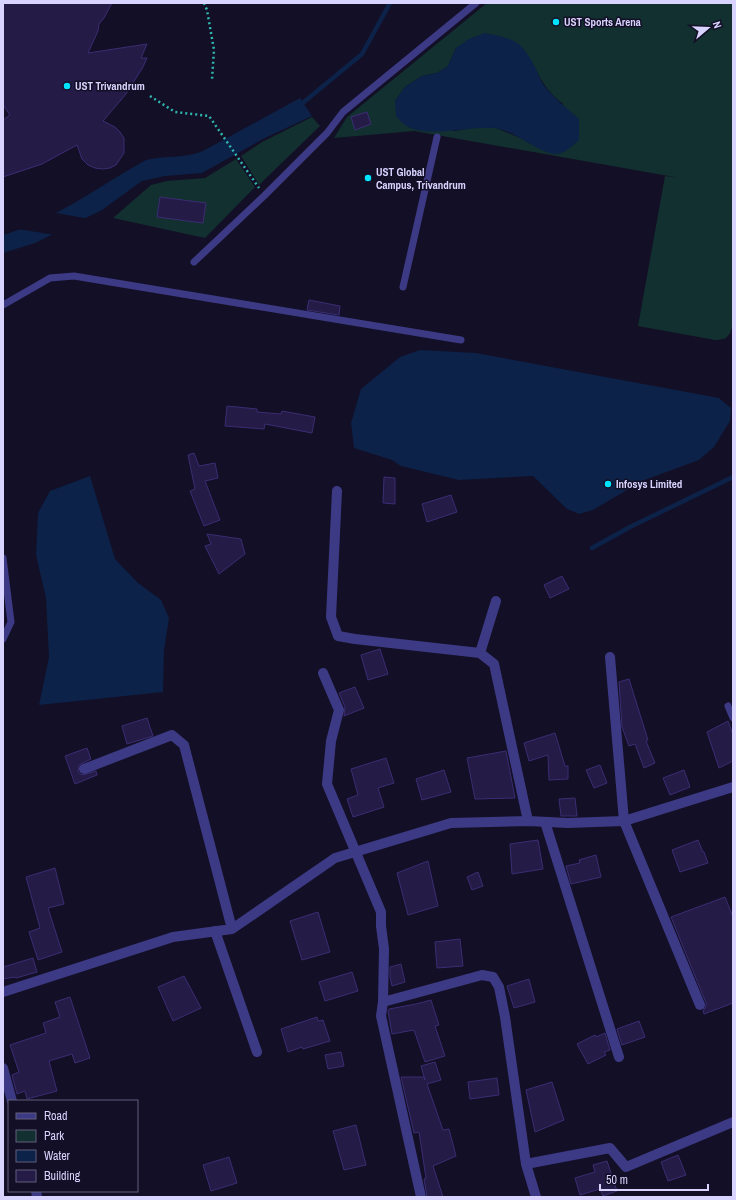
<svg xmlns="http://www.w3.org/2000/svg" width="736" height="1200" viewBox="0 0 736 1200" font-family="'Archivo Narrow',sans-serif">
  <rect width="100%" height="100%" fill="#130f26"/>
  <path fill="#12302f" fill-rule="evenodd" d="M487 3H733V322C731 334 729 340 715 340L638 326 665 176 680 178 414 131 334 138 347 117ZM456 48 536 70C543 84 550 94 563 104L543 150 525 140 496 128 480 127 454 131 395 101 405 87 422 76 437 73 448 66Z
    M312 117 320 126 259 185 241 156 262 142Z
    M236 159 255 187 205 238 113 218 151 185 167 181 205 178ZM160 197 205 203 203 223 157 217Z"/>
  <path fill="#0c2248" d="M485 33C514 39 521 40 535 67 538 73 540 79 543 84 553 98 567 108 579 119V140C572 146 565 154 555 154 538 153 513 129 493 128 469 126 425 139 405 125 402 123 399 119 396 116L395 101 405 87 422 76 437 73 448 66 456 48 469 39Z
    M300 98 312 116 263 139 202 173 165 176 142 181 102 210 35 243 3 253V235C55 220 99 186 146 160 166 155 184 159 203 151Z
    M420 350 476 353 719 398 731 408 730 421 714 447 699 460 642 481 593 510 579 514 567 509 533 476 459 480 401 466 392 460 354 448 351 423 361 389 400 357Z
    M90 476 115 559 138 583 161 600 169 618 164 650 163 692 39 705 49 657 46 598 36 555 38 513 50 491Z"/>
  <path fill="#130f26" d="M51 212 89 219 55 235 18 229Z"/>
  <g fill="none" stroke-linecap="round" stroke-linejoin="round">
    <path stroke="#0c2248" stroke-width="4.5" d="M299 106 362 54 390 3
      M592 548 630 527 733 477"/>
  </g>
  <path fill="#241b47" stroke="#3b2d73" d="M3 3H112L104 18 99 24 98 31 88 53 147 44 141 58H147L143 67 126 94 103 121 115 127 120 132 124 138V153L116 165 110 168 103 169 95 168 88 165 82 159 77 145 42 164 3 177V120L10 115 3 105Z
    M367 112 371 124 355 130 351 117Z
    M160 197 206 203 203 223 157 217Z
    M309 300 340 306 339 315 307 310Z
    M227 406 257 409V412L281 414 282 411 315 417 312 433 265 424 264 429 225 426Z
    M194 453 199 466 215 463 218 478 205 481 220 520 204 526 190 491 195 489 188 455Z
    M384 477 395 478V504L383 503Z
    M451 495 457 512 427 522 422 504Z
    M207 534 241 539 245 554 219 574 205 546 211 544Z
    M562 576 569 589 550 598 544 585Z
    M380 649 388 674 368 680 361 655Z
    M629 679 648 740 646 741 655 763 644 768 635 744 629 746 622 727 619 682Z
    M355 687 364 708 344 716 345 707 339 693Z
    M147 718 153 736 127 744 122 726Z
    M728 721 733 735V761L719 768 707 732Z
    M555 733 565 766H568V779L549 780 548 755 529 761 524 743Z
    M87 748 91 759 79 765 78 771 80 774 83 775 96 771 97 775 75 784 65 756Z
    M506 751 515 798 475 799 467 758Z
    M386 758 394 783 378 788 384 807 353 817 347 799 358 795 351 769Z
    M600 765 607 783 594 788 586 770Z
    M444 770 451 792 422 800 416 779Z
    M684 770 690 787 670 795 663 778Z
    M575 798 577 816H561L559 799Z
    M538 840 543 869 512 874 510 844Z
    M698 840 703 852H704L708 863 680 872 672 850Z
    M596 855 601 877 571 884 566 866 580 863 579 860Z
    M428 861 438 906 408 915 397 873Z
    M55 868 64 904 48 908 62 952 38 960 29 932 40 928 26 877Z
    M478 872 483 886 472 890 467 877Z
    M725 897 733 917V1003L704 1014 703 1011 706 1006V1003L671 917Z
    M318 912 330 952 302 960 290 921Z
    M460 939 463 966 437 968 435 942Z
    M33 958 37 972 16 978 15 977 3 979V967Z
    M401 964 405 982 392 986 390 977V967Z
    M352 972 358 991 325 1001 319 982Z
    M184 976 201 1008 173 1021 158 987Z
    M529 979 535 1002 514 1008 507 986Z
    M70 997 90 1058 75 1063 72 1054 49 1061 57 1091 27 1099 25 1091 17 1094 12 1075 19 1072 10 1045 46 1033 43 1023 60 1017 55 1002Z
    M431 1000 439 1025 435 1026 445 1056 425 1062 414 1030 392 1034 388 1011 389 1009 416 1004Z
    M317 1017 318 1021 323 1020 330 1041 303 1049 302 1047 288 1052 281 1029Z
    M639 1021 645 1037 622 1045 617 1029Z
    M605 1033 610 1050 604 1052 606 1055 588 1064 577 1044 595 1035 596 1037Z
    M341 1052 344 1066 328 1069 325 1055Z
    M435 1062 441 1080 427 1084 443 1130 449 1129 456 1156 433 1166 443 1197H427L424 1179 426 1178 419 1132 414 1133 401 1077H424L425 1080 421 1066Z
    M497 1078 499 1095 470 1099 468 1082Z
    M552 1082 564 1120 535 1132 526 1090Z
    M356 1125 366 1165 344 1170 333 1131Z
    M678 1155 686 1175 668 1181 661 1162Z
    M229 1157 237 1183 211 1191 203 1165Z
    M607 1161 617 1191 603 1196 600 1189 580 1195 575 1178 595 1172 593 1165Z"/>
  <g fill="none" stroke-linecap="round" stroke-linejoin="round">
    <path stroke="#2fb8b0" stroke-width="2.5" stroke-dasharray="2 3" stroke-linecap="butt" d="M204 3 207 10 214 50 212 79
      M150 96 175 112 209 116 259 188"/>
    <path stroke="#3d3a85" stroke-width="7" d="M194 262 264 196 327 133 343 112 476 3
      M403 287 437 137
      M3 305 50 278 74 276 461 340
      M3 558 11 622 3 639
      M728 706 733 718"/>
    <path stroke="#3d3a85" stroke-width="10" d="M337 491 331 617 338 636 355 639 480 653 494 664 528 821
      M480 653 496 601
      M610 657 624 821 700 1005
      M323 673 339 710 331 741 327 784 381 912V926L384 949 383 1002
      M84 769 172 735 184 745 232 929
      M545 822 619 1057
      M215 931 257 1052
      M3 992 173 937 232 929 335 858 451 823 528 821 568 823 624 821 733 787
      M3 1068 12 1101
      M36 1191 37 1197
      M421 1197 381 1016 383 1002 482 975 493 977 499 987 505 1017 526 1164
      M536 1197 526 1164 610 1148 626 1167 733 1122"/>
  </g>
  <g fill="#00e5ff" stroke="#130f26" stroke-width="1.5">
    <circle cx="556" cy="22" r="4"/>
    <circle cx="67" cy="86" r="4"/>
    <circle cx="368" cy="178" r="4"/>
    <circle cx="608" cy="484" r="4"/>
  </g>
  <g text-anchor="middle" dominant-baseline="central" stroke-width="3" stroke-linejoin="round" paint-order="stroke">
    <g font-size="11" font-weight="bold" fill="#d9d4ff" stroke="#130f26" text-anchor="start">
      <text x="564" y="22">UST Sports Arena</text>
      <text x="75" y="86">UST Trivandrum</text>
      <text x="376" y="172">UST Global<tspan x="376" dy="13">Campus, Trivandrum</tspan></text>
      <text x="616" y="484">Infosys Limited</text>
    </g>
  </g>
  <rect width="736" height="1200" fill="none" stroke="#d9d4ff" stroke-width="8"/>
  <rect x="8" y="1100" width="130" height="92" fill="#130f26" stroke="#625e7d"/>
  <rect x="16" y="1113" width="20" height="6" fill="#3d3a85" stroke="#625e7d"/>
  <text x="44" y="1120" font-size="12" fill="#d9d4ff">Road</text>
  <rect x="16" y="1130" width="20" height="12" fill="#12302f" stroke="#625e7d"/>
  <text x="44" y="1140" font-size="12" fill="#d9d4ff">Park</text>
  <rect x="16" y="1150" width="20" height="12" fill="#0c2248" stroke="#625e7d"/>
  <text x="44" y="1160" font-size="12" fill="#d9d4ff">Water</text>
  <rect x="16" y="1170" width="20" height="12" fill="#241b47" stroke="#625e7d"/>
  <text x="44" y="1180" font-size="12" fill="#d9d4ff">Building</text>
  <g transform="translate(708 28) rotate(71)" stroke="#130f26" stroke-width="3" paint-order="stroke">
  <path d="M0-3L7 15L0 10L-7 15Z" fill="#d9d4ff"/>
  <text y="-6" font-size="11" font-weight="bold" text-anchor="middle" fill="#d9d4ff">N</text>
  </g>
  <path d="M600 1184v6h108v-6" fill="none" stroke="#d9d4ff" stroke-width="2"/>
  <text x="606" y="1184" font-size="12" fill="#d9d4ff" stroke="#130f26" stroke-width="3" paint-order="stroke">50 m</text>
</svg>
